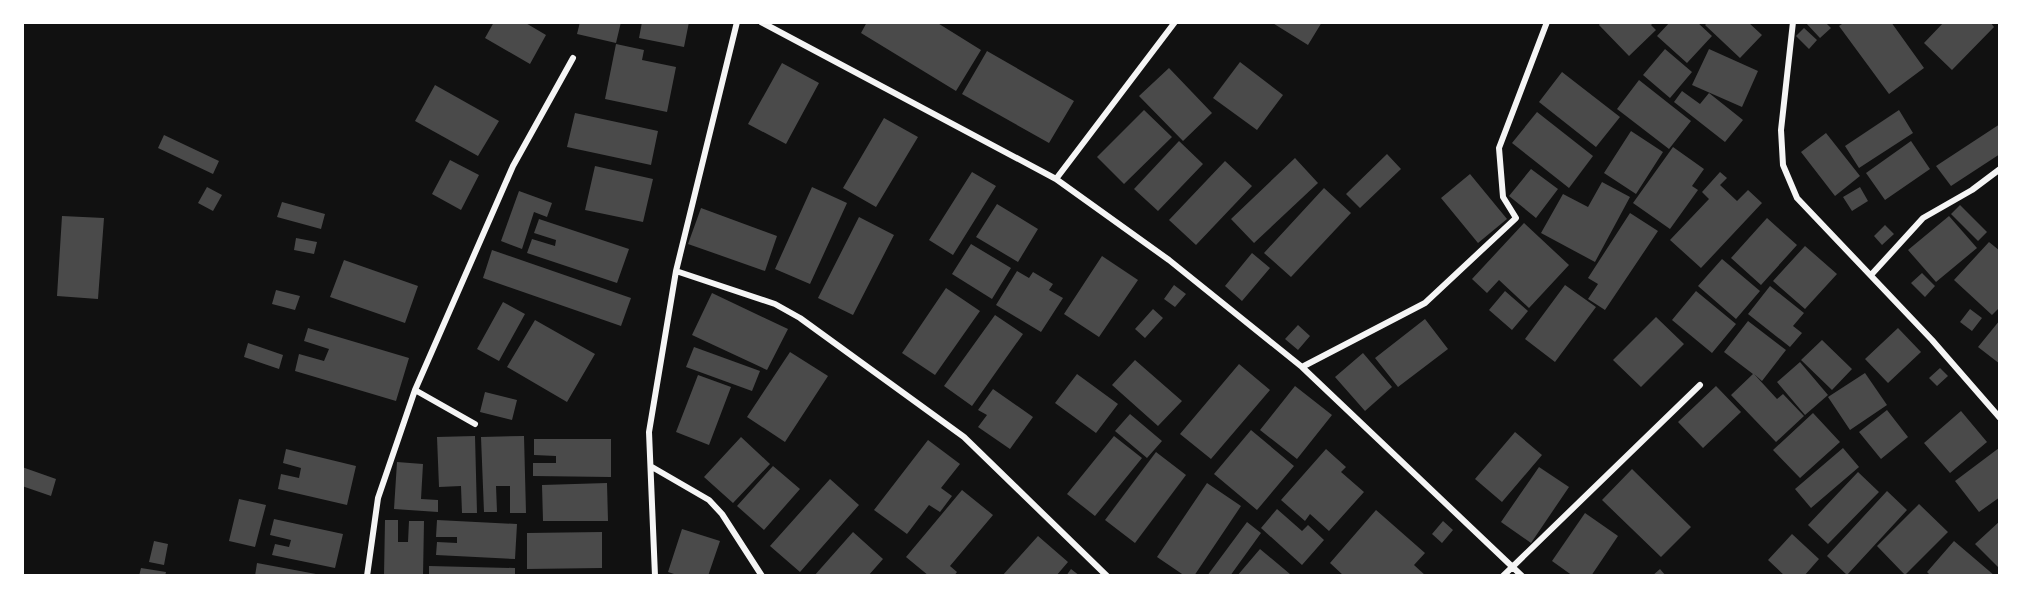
<svg xmlns="http://www.w3.org/2000/svg" width="2022" height="598" viewBox="0 0 2022 598" font-family="'PT Sans Narrow',sans-serif">
  <rect width="100%" height="100%" fill="#111"/>
  <path fill="#4a4a4a" d="M494 22H524L546 35 530 64 485 38Z
    M580 22H621L616 43 577 34Z
    M642 22H689L684 47 639 38Z
    M867 22H936L981 50 956 91 861 33Z
    M1271 22H1322L1308 45Z
    M1601 22H1654L1651 25 1656 30 1629 56 1599 25Z
    M1670 22H1697L1712 36 1687 63 1657 36Z
    M1708 22H1748L1762 35 1740 58 1705 25Z
    M1805 22H1825L1831 28 1820 38Z
    M1845 22H1891L1924 68 1889 94 1839 26Z
    M1944 22H1990L1994 27 1952 70 1924 43Z
    M1804 28 1817 40 1809 49 1796 36Z
    M616 44 644 50 642 60 676 67 667 112 605 99Z
    M1665 49 1692 72 1670 98 1643 75Z
    M1709 49 1758 71 1742 107 1692 85Z
    M987 51 1074 101 1049 143 962 94Z
    M1240 62 1283 95 1257 130 1213 98Z
    M782 63 819 83 786 144 748 124Z
    M1169 68 1212 113 1183 141 1139 96Z
    M1562 72 1620 117 1596 147 1539 102Z
    M1639 80 1691 121 1669 149 1617 109Z
    M435 85 499 121 478 156 415 121Z
    M1682 91 1700 104 1709 93 1743 120 1725 142 1674 102Z
    M1144 110 1172 137 1124 184 1097 157Z
    M1899 110 1913 133 1859 168 1845 146Z
    M1537 112 1593 156 1569 188 1512 143Z
    M575 113 658 131 651 165 567 147Z
    M884 118 918 137 876 207 843 188Z
    M2000 124V154L1951 186 1936 166Z
    M1631 131 1663 152 1636 194 1604 173Z
    M1826 133 1860 176 1835 196 1801 152Z
    M164 135 219 161 213 174 158 148Z
    M1179 141 1203 164 1158 211 1134 189Z
    M1911 141 1930 169 1885 200 1866 173Z
    M1673 147 1704 169 1692 186 1698 190 1670 229 1633 203Z
    M1387 154 1401 169 1360 208 1346 194Z
    M1295 158 1318 183 1254 243 1231 219Z
    M450 160 479 175 461 210 432 194Z
    M1225 161 1252 186 1196 245 1169 220Z
    M595 166 653 179 643 222 585 210Z
    M1531 169 1558 189 1536 218 1509 196Z
    M972 172 996 186 953 255 929 240Z
    M1720 172 1727 178 1720 185 1737 201 1748 190 1762 203 1701 268 1670 240 1709 199 1702 192Z
    M1470 174 1507 219 1478 243 1441 198Z
    M1602 182 1630 197 1595 262 1541 233 1563 194 1588 207Z
    M207 187 222 195 213 211 198 203Z
    M812 187 847 203 810 284 775 269Z
    M1860 187 1868 201 1852 211 1843 197Z
    M1324 188 1351 213 1291 277 1264 253Z
    M519 191 552 203 547 217 534 212 522 249 501 241Z
    M282 202 325 214 321 229 277 217Z
    M997 204 1038 229 1018 262 976 237Z
    M1960 205 1987 232 1978 241 1951 214Z
    M701 208 777 236 765 271 688 244Z
    M1630 213 1658 231 1605 310 1588 299 1598 284 1588 278Z
    M62 216 104 218 98 299 57 296Z
    M1949 216 1977 248 1936 282 1908 250Z
    M859 217 894 235 853 315 818 298Z
    M1767 218 1797 245 1761 285 1731 258Z
    M539 219 629 249 617 283 527 253 532 239 555 246 556 240 534 233Z
    M1524 223 1569 265 1529 308 1499 280 1487 293 1472 279Z
    M1885 225 1894 234 1882 245 1874 236Z
    M296 238 317 242 314 254 294 250Z
    M1989 242 2000 251V307L1992 315 1954 280Z
    M971 244 1011 268 992 299 952 274Z
    M1805 246 1837 274 1805 309 1773 281Z
    M492 250 631 298 621 326 483 278Z
    M1252 253 1270 268 1242 301 1225 286Z
    M1102 256 1138 280 1099 337 1064 314Z
    M1722 259 1760 291 1736 319 1698 286Z
    M344 260 418 286 405 323 330 297Z
    M1017 271 1029 278 1033 272 1053 284 1049 290 1063 298 1041 332 996 305Z
    M1922 273 1935 286 1925 297 1911 283Z
    M1174 285 1186 294 1175 307 1164 299Z
    M1565 285 1596 307 1555 362 1525 339Z
    M1770 286 1804 313 1793 326 1802 333 1790 347 1748 314Z
    M946 288 980 311 935 375 902 353Z
    M276 290 300 296 295 310 272 304Z
    M1505 291 1528 311 1512 330 1489 310Z
    M1696 291 1736 324 1712 353 1672 320Z
    M712 293 788 329 767 370 692 335Z
    M503 302 525 314 499 361 477 349Z
    M1153 309 1163 318 1145 338 1135 329Z
    M1970 309 1982 318 1972 331 1960 322Z
    M995 315 1023 334 972 406 944 386Z
    M1656 317 1684 344 1641 387 1613 360Z
    M1425 319 1448 349 1398 387 1375 358Z
    M535 320 595 354 567 402 507 367Z
    M2000 320V364L1978 347Z
    M1748 321 1786 350 1762 381 1754 374 1777 399 1783 394 1804 416 1776 442 1731 395 1753 374 1724 352Z
    M1298 325 1310 336 1298 350 1285 339Z
    M308 328 409 358 396 401 295 371 299 354 324 361 329 349 304 341Z
    M1898 328 1921 352 1888 383 1865 359Z
    M1822 340 1852 369 1832 390 1801 360Z
    M248 343 283 355 279 369 244 357Z
    M694 347 760 371 752 391 686 367Z
    M790 352 828 376 785 442 747 417Z
    M1363 353 1392 387 1365 411 1335 377Z
    M1135 360 1182 401 1158 426 1112 385Z
    M1800 362 1828 395 1805 415 1777 382Z
    M1239 364 1270 390 1211 459 1180 434Z
    M1940 368 1948 376 1937 386 1929 378Z
    M1865 373 1887 405 1850 430 1828 397Z
    M1077 374 1118 404 1096 433 1055 403Z
    M698 375 731 387 709 445 676 432Z
    M1295 386 1332 415 1297 459 1260 430Z
    M1716 386 1741 412 1703 448 1678 422Z
    M993 389 1033 417 1010 449 978 427 987 415 978 410Z
    M485 392 517 400 512 420 480 412Z
    M1887 410 1908 437 1881 459 1859 432Z
    M1961 411 1987 442 1950 473 1924 443Z
    M1813 413 1840 442 1800 478 1773 450Z
    M1130 414 1162 441 1147 458 1115 431Z
    M1251 430 1294 466 1257 510 1214 474Z
    M1515 432 1542 455 1502 502 1475 479Z
    M475 436 477 513H462L461 486 439 487 437 437Z
    M524 436 526 513H510V486H496L497 512H484L481 437Z
    M1114 436 1142 458 1095 516 1067 494Z
    M741 437 770 464 733 503 704 477Z
    M534 439H611V477L533 476V463H556V456L534 455Z
    M928 440 960 464 941 488 952 496 940 512 929 505 907 534 874 510Z
    M1843 448 1859 467 1811 508 1795 489Z
    M1999 448 2000 497 1979 512 1955 481Z
    M286 449 356 466 347 505 278 489 281 474 299 478 301 468 283 463Z
    M1326 449 1346 467 1341 472 1364 492 1329 531 1310 514 1305 521 1281 500Z
    M1156 452 1186 475 1135 543 1105 520Z
    M397 462 423 464 421 499 438 500V512L394 509Z
    M773 466 800 489 764 530 737 506Z
    M22 467 56 479 51 496 22 486Z
    M1539 467 1569 487 1531 543 1501 522Z
    M1632 469 1691 527 1661 557 1602 500Z
    M1858 472 1879 492 1828 544 1808 525Z
    M830 479 859 505 800 572 770 546Z
    M607 483 608 521H543L542 485Z
    M1207 483 1241 506 1194 576H1185L1157 557Z
    M962 490 993 515 950 566 957 572 954 576H929L906 557Z
    M1887 491 1907 510 1847 575 1827 556Z
    M239 499 266 505 255 547 229 541Z
    M1919 504 1948 532 1905 575 1877 546Z
    M1277 509 1302 531 1308 525 1324 540 1302 565 1261 528Z
    M1376 510 1425 553 1414 565 1426 576H1344L1330 563Z
    M1585 513 1618 536 1591 576H1573L1552 561Z
    M274 519 343 534 335 568 272 555 275 544 289 547 291 540 270 535Z
    M385 520H398V542H408L409 521H424L423 576H384Z
    M437 520 517 524 515 559 436 555 437 542 457 543V537H436Z
    M1443 521 1453 530 1442 543 1432 534Z
    M2000 521V569L1975 544Z
    M1247 522 1261 533 1230 576H1207Z
    M682 529 720 541 708 576H680L668 572Z
    M602 532V568L527 569V533Z
    M853 532 883 559 868 576H814Z
    M1792 534 1819 559 1804 576H1785L1768 560Z
    M1038 536 1068 562 1056 576H1002Z
    M154 541 168 544 164 565 149 562Z
    M1954 541 1995 576H1931L1927 572Z
    M1260 549 1290 574 1289 576H1237Z
    M257 563 316 574V576H255Z
    M429 566 515 568V576H429Z
    M141 568 166 572 165 576H139Z
    M1071 569 1080 576H1066Z
    M1660 569 1666 576H1652Z"/>
  <g fill="none" stroke-linecap="round" stroke-linejoin="round">
    <path stroke="#f5f5f5" stroke-width="6" d="M761 22 1056 179 1169 260 1302 367 1522 576
      M1793 22 1781 130 1783 165 1797 198 1932 340 2000 418
      M1056 179 1175 22
      M676 271 775 304 800 318 964 437 1107 576
      M1871 275 1923 218 1972 190 2000 169
      M1302 367 1425 303 1516 218 1503 197 1499 148 1547 22
      M415 390 475 424
      M652 467 709 500 722 514 762 576
      M367 576 378 498 415 390 513 166 573 58
      M655 576 649 432 676 271 737 22
      M1503 576 1700 385"/>
  </g>
  <rect width="2022" height="598" fill="none" stroke="#ffffff" stroke-width="48"/>
</svg>
